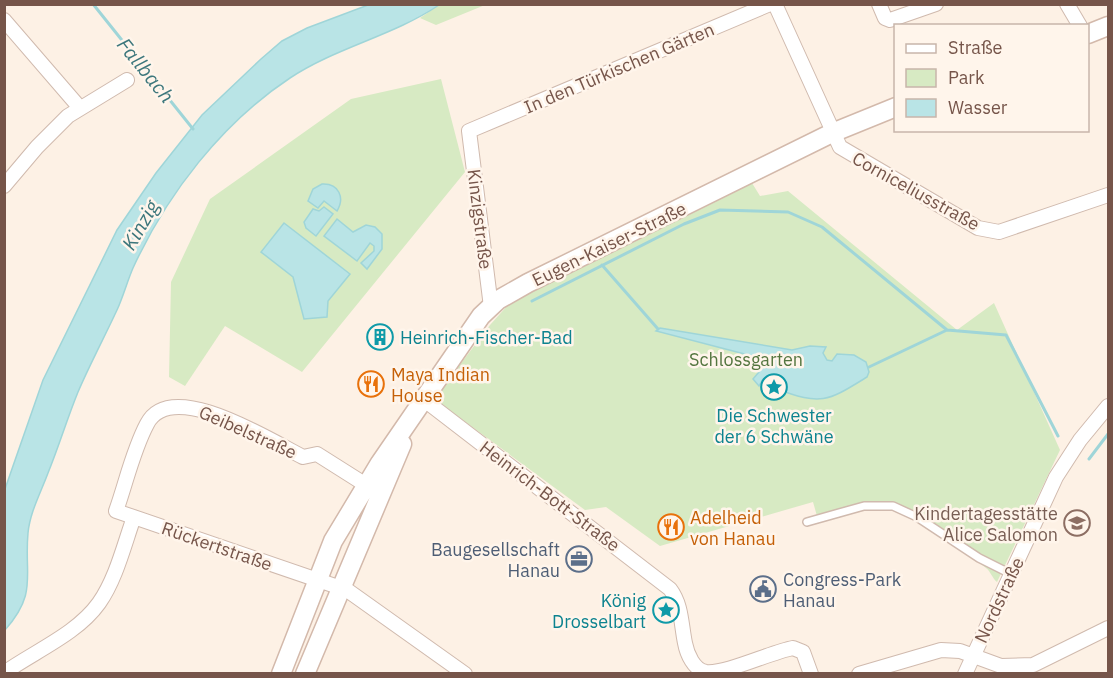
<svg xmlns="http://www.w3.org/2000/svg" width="1113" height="678" viewBox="0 0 1113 678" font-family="'IBM Plex Sans',sans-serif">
  <rect width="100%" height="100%" fill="#fdf1e5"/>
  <path fill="#d7eac3" d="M439 5H485L436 25 420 18Z
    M441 79 465 172 302 372 225 326 185 386 169 377 171 282 210 199 351 99Z
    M752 183 760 196 788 191 957 330 994 303 1060 450 997 582C992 578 991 572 986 568 966 552 915 513 891 509 869 505 839 513 819 523L813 502 660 546 606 507 585 510 434 399 490 325 508 305 530 291Z"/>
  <path fill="#b9e4e6" stroke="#9fd5d8" stroke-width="1.5" d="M368 5H439C393 36 337 47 290 78 222 123 167 194 133 268 127 282 123 297 117 310 104 338 90 364 78 392 67 419 59 446 48 473 41 492 30 512 28 533 24 576 38 593 5 630V489L43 380 117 230 156 173 202 115 261 59 282 41 307 28Z
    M322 184C339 183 345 198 337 211L324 201 318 208 308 201 313 189Z
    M324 207 333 214 316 236 306 228 304 222 313 209 319 211Z
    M337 219 353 232 366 225 375 227 382 234V249L367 269 361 263 374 251V246L370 243 357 261 324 236Z
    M284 223 350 274 328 301 327 317 304 319 293 277 261 252Z
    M660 328 792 350 810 346 826 347 823 353 827 360 832 361 837 354 854 355 866 362 869 372 867 377C828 401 822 406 777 389V385L763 379 759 386 753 379 759 372V360L756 357 656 331Z"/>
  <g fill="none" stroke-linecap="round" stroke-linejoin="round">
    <path stroke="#9fd5d8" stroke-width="3" d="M93 4 193 129
      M602 265 658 329
      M532 301 684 224 720 210 788 212 822 227 947 330 1006 335 1058 436
      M869 367 947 330
      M1089 459 1108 434"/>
    <g stroke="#d0baae" stroke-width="10">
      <path id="lane" d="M807 522 864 506H893L917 517 979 558 1011 574"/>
    </g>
    <g stroke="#d0baae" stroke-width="16">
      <path id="street" d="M775 4 840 147 978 228 999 232 1108 195
        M879 4 885 18 890 20 936 4
        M1067 4 1080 26
        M4 20 80 108
        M4 186 37 147 68 116 127 80
        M491 307 469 131 770 4
        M423 399 670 589C682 605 681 624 685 643 687 654 694 670 706 672 726 674 771 652 793 648L803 652 811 674
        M366 485 317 454 303 457C271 441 171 377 147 424 133 450 126 483 116 511L347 590 465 674
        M4 673C35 651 77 634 99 603 116 579 124 545 134 517
        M859 674 941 650 960 651 1001 666 1033 665 1108 628
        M965 674 1056 477 1080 440 1108 406"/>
    </g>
    <g stroke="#d3b9ab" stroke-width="21">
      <path id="secondary" d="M1088 34 1108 26
        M281 674 333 541 380 463 481 316 498 300 528 283 832 133 896 107
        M305 674 402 444"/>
    </g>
    <use href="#lane" stroke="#fff" stroke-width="7"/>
    <use href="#street" stroke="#fff" stroke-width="14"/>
    <use href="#secondary" stroke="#fff" stroke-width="18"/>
  </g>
  <defs>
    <g id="building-ring" transform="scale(1.35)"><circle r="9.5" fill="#fff5eb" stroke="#0f9aa8" stroke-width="1.5"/><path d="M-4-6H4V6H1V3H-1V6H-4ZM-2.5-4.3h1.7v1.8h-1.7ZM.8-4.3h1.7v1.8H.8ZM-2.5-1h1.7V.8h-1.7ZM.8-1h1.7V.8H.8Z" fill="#0f9aa8"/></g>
    <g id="restaurant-ring" transform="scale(1.35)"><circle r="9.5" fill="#fff5eb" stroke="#e8710a" stroke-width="1.5"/><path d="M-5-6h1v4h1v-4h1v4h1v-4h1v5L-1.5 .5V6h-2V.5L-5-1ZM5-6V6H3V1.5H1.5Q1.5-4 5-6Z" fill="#e8710a"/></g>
    <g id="sight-ring" transform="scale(1.35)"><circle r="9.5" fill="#fff5eb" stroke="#0f9aa8" stroke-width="1.5"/><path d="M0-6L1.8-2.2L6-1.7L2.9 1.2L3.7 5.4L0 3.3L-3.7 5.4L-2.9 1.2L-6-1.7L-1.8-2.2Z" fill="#0f9aa8"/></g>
    <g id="school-ring" transform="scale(1.35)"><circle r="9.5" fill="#fff5eb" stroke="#8d6e63" stroke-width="1.5"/><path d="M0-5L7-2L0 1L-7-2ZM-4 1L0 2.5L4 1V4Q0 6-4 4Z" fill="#8d6e63"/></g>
    <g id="office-ring" transform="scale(1.35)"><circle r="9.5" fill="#fff5eb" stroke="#5c6f8a" stroke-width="1.5"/><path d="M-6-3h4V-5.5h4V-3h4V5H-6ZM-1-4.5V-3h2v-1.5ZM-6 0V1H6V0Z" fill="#5c6f8a"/></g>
    <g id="civic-ring" transform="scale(1.35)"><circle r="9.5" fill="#fff5eb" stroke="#5c6f8a" stroke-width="1.5"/><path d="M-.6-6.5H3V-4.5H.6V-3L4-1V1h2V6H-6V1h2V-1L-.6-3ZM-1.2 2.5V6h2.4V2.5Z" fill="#5c6f8a"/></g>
  </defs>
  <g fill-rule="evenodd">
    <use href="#building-ring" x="380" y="337"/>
    <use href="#restaurant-ring" x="371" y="384"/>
    <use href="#sight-ring" x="774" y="387"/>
    <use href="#school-ring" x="1077" y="523"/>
    <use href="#restaurant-ring" x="671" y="527"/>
    <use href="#office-ring" x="579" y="559"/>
    <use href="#civic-ring" x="763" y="589"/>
    <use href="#sight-ring" x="666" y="610"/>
  </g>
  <g text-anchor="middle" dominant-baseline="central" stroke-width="5" stroke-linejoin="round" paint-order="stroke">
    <g font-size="18" fill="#76554a" stroke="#fff5eb">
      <text transform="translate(619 68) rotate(-23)">In den Türkischen Gärten</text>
      <text transform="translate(916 191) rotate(29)">Corniceliusstraße</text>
      <text transform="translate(480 219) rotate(83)">Kinzigstraße</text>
      <text transform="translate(609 244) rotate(-26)">Eugen-Kaiser-Straße</text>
      <text transform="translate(248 432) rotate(24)">Geibelstraße</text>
      <text transform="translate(550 496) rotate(37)">Heinrich-Bott-Straße</text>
      <text transform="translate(217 546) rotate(19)">Rückertstraße</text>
      <text transform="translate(999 600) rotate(-65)">Nordstraße</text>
    </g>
    <g font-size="18" fill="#0d838f" stroke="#fff5eb" text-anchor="start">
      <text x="400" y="337">Heinrich-Fischer-Bad</text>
      <text x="774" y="415" text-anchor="middle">Die Schwester<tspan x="774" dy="21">der 6 Schwäne</tspan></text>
      <text x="646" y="600" text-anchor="end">König<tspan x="646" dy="21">Drosselbart</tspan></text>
    </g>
    <g font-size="18" fill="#54763f" stroke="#fff5eb">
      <text x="746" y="359">Schlossgarten</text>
    </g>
    <g font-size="18" fill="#c56008" stroke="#fff5eb" text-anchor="start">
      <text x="391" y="374">Maya Indian<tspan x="391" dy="21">House</tspan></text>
      <text x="690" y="517">Adelheid<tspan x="690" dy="21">von Hanau</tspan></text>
    </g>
    <g font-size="18" fill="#785e54" stroke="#fff5eb" text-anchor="end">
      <text x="1058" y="513">Kindertagesstätte<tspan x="1058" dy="21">Alice Salomon</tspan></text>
    </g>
    <g font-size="18" fill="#4e5e75" stroke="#fff5eb" text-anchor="end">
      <text x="560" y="549">Baugesellschaft<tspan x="560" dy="21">Hanau</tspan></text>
      <text x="783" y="579" text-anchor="start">Congress-Park<tspan x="783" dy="21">Hanau</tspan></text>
    </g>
    <g font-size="20" font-style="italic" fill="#3d777c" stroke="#fff5eb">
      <text transform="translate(146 70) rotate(51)">Fallbach</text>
      <text transform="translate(140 225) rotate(-60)">Kinzig</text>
    </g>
  </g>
  <rect width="1113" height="678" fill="none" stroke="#76554a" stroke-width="12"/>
  <rect x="894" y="24" width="195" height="108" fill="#fff5eb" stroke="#c8b5ab" stroke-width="1.5"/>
  <rect x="906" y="44" width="30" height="9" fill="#ffffff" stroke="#c8b5ab" stroke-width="1.5"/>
  <text x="948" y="54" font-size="18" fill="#76554a">Straße</text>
  <rect x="906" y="69" width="30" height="18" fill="#d7eac3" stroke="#c8b5ab" stroke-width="1.5"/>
  <text x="948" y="84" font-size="18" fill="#76554a">Park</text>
  <rect x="906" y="99" width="30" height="18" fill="#b9e4e6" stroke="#c8b5ab" stroke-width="1.5"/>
  <text x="948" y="114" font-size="18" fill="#76554a">Wasser</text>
</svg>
